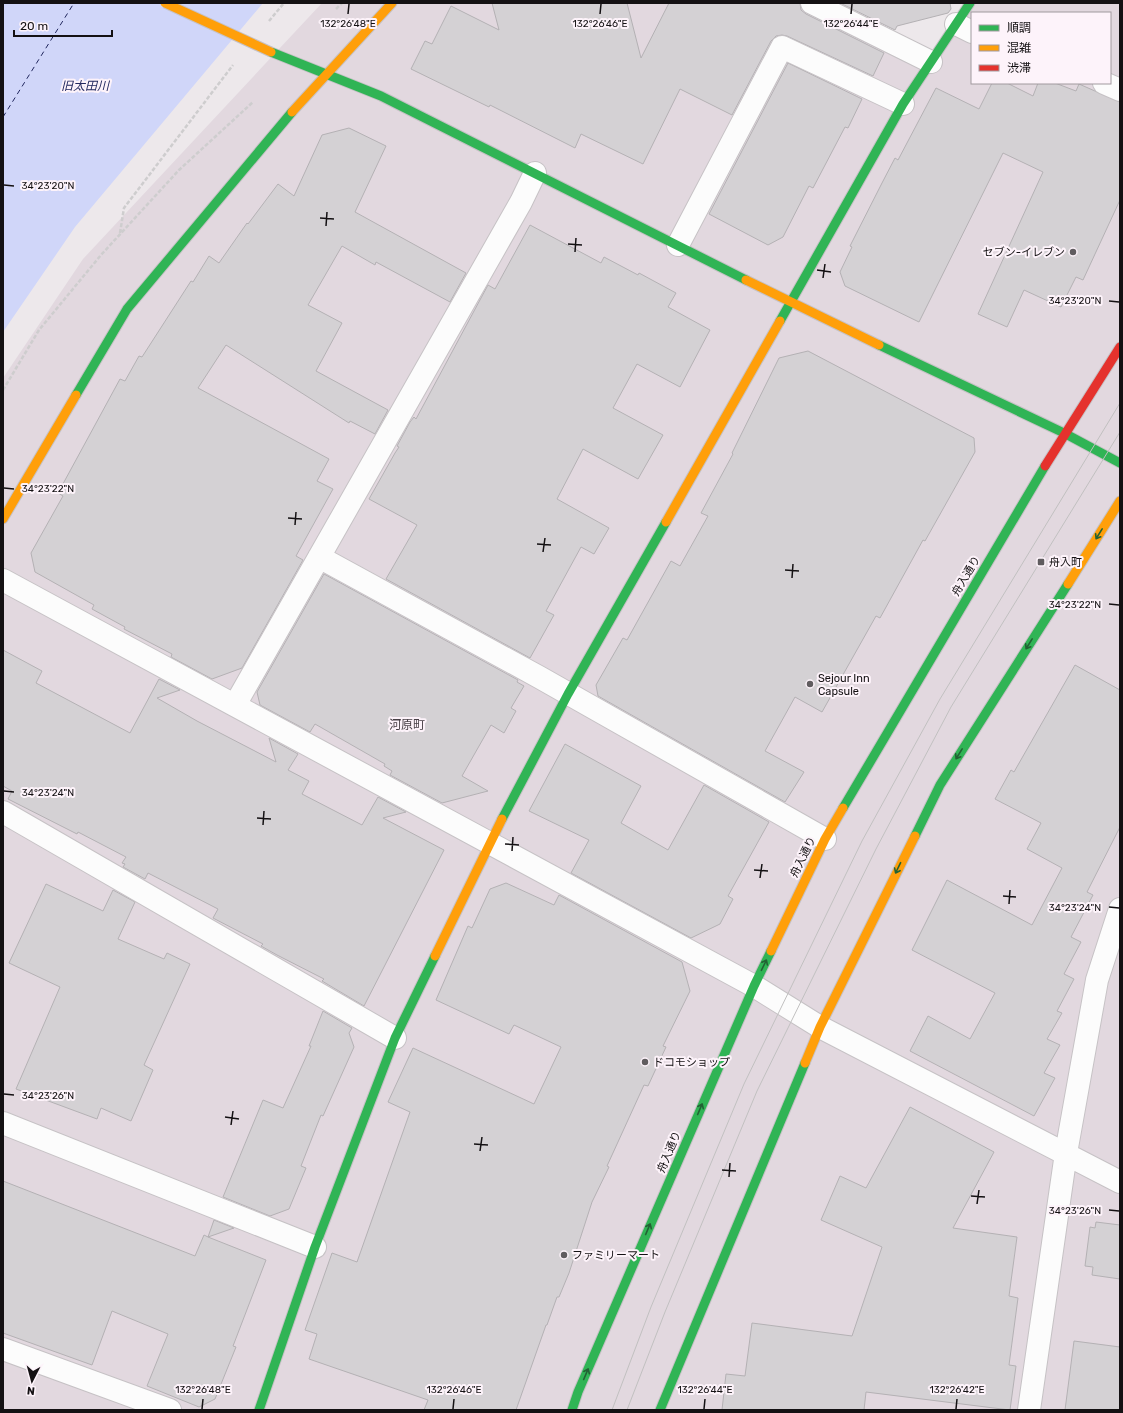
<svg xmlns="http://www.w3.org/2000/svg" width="1123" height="1413" viewBox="0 0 1123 1413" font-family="Rubik,'Noto Sans JP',sans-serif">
  <rect width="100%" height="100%" fill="#ede8eb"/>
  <path fill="#e2d8df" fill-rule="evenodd" d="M322 3H819L931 58 967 3H1120V1410H3V378L83 259ZM972 13H1110V83H972Z"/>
  <path fill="#d0d6f9" d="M3 3H263L75 227 3 332Z"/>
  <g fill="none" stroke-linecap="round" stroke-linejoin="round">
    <path stroke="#21275e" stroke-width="1" stroke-dasharray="5 4" stroke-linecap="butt" d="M3 117 74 3"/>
  </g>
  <path fill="#d4d1d4" stroke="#b4b1b4" d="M492 3H627L641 58 669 3H800L801 10 806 14 884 53 873 76 787 36 782 35 776 36 771 41 732 115 680 89 643 164 581 134 575 148 490 105 489 107 411 69 425 41 432 44 451 6 499 30Z
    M840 3H950L951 9 948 13 897 26 895 30Z
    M788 63 862 99 848 128 845 127 813 188 809 186 783 237 768 245 709 214Z
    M992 83H1007L1033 96 1038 83H1055L1076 91 1079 84 1120 102V200L1083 280 1076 277 1061 307 1024 290 1007 327 978 314 1043 172 1003 153 919 322 845 286 840 272 852 247 850 246 882 183 895 158 898 160 936 88 979 109Z
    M349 128 386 146 355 212 466 273 450 302 376 262 375 265 342 246 308 305 342 323 316 371 388 410 375 434 350 421 349 423 226 345 198 388 329 459 317 481 333 489 296 556 303 560 242 668 212 679 171 657 172 654 124 629 125 627 92 609 94 605 35 572 31 553 63 496 58 493 120 379 125 381 139 356 142 357 191 281 193 282 209 256 219 263 247 223 248 224 278 184 294 196 322 135Z
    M530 225 601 263 604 257 638 275 639 273 676 293 668 307 710 330 680 387 637 364 613 408 663 435 638 479 583 449 557 499 609 528 594 554 581 547 546 611 554 615 530 658 386 579 417 525 369 499 395 453 399 447 397 446 410 422 414 417 416 419 488 285 495 289Z
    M808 351 974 438 975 452 925 541 923 540 880 618 876 616 822 712 795 697 765 751 804 772 785 802 598 696 596 685 623 638 627 640 671 561 680 566 708 516 701 513 733 454 732 453 779 358Z
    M324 574 518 680 517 682 524 686 511 708 516 711 504 733 491 725 462 776 488 791 442 803 390 775 392 771 384 766 385 764 315 724 310 732 260 705 257 692Z
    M3 650 42 671 36 683 130 733 159 679 180 690 157 698 197 721 276 762 269 738 298 754 288 770 309 781 302 794 362 825 378 797 406 812 383 818 444 850 364 1006 322 981 324 979 277 955 261 946 263 944 213 918 218 909 148 873 145 879 123 867 125 864 122 863 126 857 78 832 77 834 8 799 12 791 3 786Z
    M1075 665 1120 690V827L1087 892 1093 895 1071 937 1081 942 1064 974 1074 979 1057 1011 1062 1013 1047 1039 1060 1045 1044 1073 1055 1078 1034 1116 910 1051 928 1016 970 1039 995 993 912 950 947 880 1032 925 1062 868 1027 849 1041 823 995 799 1011 770 1014 772Z
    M565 744 641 786 621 823 668 850 704 785 769 822 728 896 733 899 720 924 691 938 571 873 589 840 529 811Z
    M506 883 554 905 559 895 682 962 690 991 663 1046 666 1047 648 1086 644 1085 607 1166 609 1167 592 1202 569 1273 559 1297H557L547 1325H546L516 1410H424L428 1400 309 1359 317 1334 305 1330 332 1253 357 1262 410 1112 388 1102 413 1048 534 1104 561 1047 514 1025 509 1034 436 1000 468 926 472 928 490 889Z
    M46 884 103 911 113 890 135 902 118 939 164 959 167 953 190 964 144 1065 153 1070 131 1121 101 1108 97 1119 16 1089 60 987 9 963Z
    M323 1011 352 1028 349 1033 354 1047 323 1116 321 1115 301 1166 306 1168 289 1209 270 1216 223 1197 263 1100 283 1108 311 1046H309Z
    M910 1107 994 1152 953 1228 1017 1237 1009 1296 1018 1298 1009 1365 1016 1366 1010 1410 866 1392 864 1410H722L726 1374 745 1376 752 1323 852 1336 882 1247 821 1220 840 1176 866 1188Z
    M3 1181 195 1256 204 1235 208 1237 214 1220 234 1228 208 1237 266 1260 233 1346 236 1347 215 1399 199 1407 147 1386 168 1334 112 1311 92 1365 3 1333Z
    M1096 1222 1120 1225V1279L1092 1275 1093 1267 1085 1266 1090 1227 1095 1228Z
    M1074 1341 1120 1347V1410H1065Z"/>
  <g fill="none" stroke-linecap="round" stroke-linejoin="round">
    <g stroke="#c6c2c5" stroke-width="24">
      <path id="street" d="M812 3 931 62
        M956 24 972 32
        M1104 83 1120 90
        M678 245 782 47 903 104
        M319 557 539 677 825 839
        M3 580 754 986 820 1027 1120 1182
        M235 705 521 202 535 173
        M3 812 395 1038
        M3 1123 315 1247
        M3 1349 170 1410
        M1029 1410 1066 1153 1097 980 1120 909"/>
    </g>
    <g stroke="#c6c2c5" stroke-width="11">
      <path id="fast" d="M271 52 381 96 746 280
        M780 321 903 104 970 3
        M879 345 1064 433 1120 463
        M76 395 127 309 292 112
        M843 808 1045 466
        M502 819 568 694 666 522
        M915 836 940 785 1068 584
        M259 1410 315 1247 395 1038 435 956
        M572 1410 578 1392 754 986 771 951
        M660 1410 805 1063"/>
    </g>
    <g stroke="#c6c2c5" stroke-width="11">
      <path id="slow" d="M292 112 392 3
        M746 280 879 345
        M3 519 76 395
        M666 522 780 321
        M1068 584 1120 501
        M771 951 825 839 843 808
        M435 956 502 819
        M805 1063 820 1027 915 836"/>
    </g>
    <g stroke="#c6c2c5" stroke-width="11">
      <path id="jam" d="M1045 466 1120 347"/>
    </g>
    <path stroke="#cecdce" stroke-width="2.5" stroke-dasharray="4 2" stroke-linecap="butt" d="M336 9 342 3
      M269 21 284 3
      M120 233 124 208 233 65
      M3 390 39 330 101 255 179 170 253 102"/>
    <use href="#street" stroke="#fcfcfc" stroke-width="22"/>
    <use href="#fast" stroke="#30b455" stroke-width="9"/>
    <use href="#slow" stroke="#ff9f0a" stroke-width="9"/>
    <use href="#jam" stroke="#e5322d" stroke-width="9"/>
    <path stroke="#c1c0c0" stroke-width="1" d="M612 1410 651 1307 744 1084 862 841 940 699 1120 403
      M627 1410 665 1312 757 1091 876 849 951 707 1120 432"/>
    <g stroke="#c6c2c5" stroke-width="11" stroke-linecap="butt">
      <path id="slow-bridge" d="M165 3 271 52"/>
    </g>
    <use href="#slow-bridge" stroke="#ff9f0a" stroke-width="9"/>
  </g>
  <defs><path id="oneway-shaft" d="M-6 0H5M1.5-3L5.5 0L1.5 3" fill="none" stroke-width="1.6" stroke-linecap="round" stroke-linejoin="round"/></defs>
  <g stroke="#226234">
    <use href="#oneway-shaft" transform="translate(1099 534) rotate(122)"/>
    <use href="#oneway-shaft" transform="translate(1029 644) rotate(122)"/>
    <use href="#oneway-shaft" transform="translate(959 754) rotate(122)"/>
    <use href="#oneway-shaft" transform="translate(898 868) rotate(116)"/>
    <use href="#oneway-shaft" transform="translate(764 965) rotate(-64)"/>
    <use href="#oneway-shaft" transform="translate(700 1109) rotate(-67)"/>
    <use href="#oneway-shaft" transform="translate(648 1229) rotate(-67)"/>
    <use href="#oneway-shaft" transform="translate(586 1374) rotate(-67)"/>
  </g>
  <path fill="none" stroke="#141113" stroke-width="1.5" d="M348 14 349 4M600 14 601 4M851 14 852 4M4 185 14 186M320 218 334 219M326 226 327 212M568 244 582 245M575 252 576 238M817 270 831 272M823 278 825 264M1109 301 1119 302M4 488 14 489M288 518 302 519M295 525 296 512M537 544 551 545M543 552 545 538M785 570 799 571M792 578 793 564M1109 604 1119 605M4 791 14 792M257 818 271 819M263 825 264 811M505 844 519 845M512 851 513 837M754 870 768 871M760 878 762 864M1003 896 1016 897M1009 904 1010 890M1109 907 1119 908M4 1094 14 1095M225 1117 239 1119M231 1125 233 1111M474 1144 488 1145M480 1151 482 1137M722 1170 736 1171M729 1177 730 1163M971 1196 985 1197M977 1204 979 1190M1109 1210 1119 1211M202 1409 203 1399M453 1409 454 1399M704 1409 705 1399M956 1409 957 1399"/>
  <g fill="#605c5f" stroke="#fdf3fa" stroke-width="1.5">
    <circle cx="1073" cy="252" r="4"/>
    <rect x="1037" y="558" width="8" height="8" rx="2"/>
    <circle cx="810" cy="684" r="4"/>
    <circle cx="645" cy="1062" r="4"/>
    <circle cx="564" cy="1255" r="4"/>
  </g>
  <g text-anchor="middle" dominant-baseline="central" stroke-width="4" stroke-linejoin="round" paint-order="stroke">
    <g font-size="11" fill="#141113" stroke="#fdf3fa" text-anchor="start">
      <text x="1065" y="252" text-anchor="end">セブン-イレブン</text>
      <text x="1049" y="562">舟入町</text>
      <text x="818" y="678">Sejour Inn<tspan x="818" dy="13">Capsule</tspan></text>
      <text x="653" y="1062">ドコモショップ</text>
      <text x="572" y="1255">ファミリーマート</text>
    </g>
    <g font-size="11" fill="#141113" stroke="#fdf3fa">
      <text transform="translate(966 576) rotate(-59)">舟入通り</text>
      <text transform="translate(803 857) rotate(-64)">舟入通り</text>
      <text transform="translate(669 1152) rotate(-67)">舟入通り</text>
    </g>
    <g font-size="12" font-style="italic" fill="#21275e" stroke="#fdf3fa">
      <text x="85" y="86">旧太田川</text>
    </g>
    <g font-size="12" fill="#463e44" stroke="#fdf3fa">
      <text x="407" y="725">河原町</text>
    </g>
  </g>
  <g font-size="10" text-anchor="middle" fill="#141113" stroke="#fdf3fa" stroke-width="4" stroke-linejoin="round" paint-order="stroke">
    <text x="348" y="27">132°26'48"E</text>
    <text x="600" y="27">132°26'46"E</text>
    <text x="851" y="27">132°26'44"E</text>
    <text x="48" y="189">34°23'20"N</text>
    <text x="1075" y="304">34°23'20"N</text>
    <text x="48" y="492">34°23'22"N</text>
    <text x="1075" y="608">34°23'22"N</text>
    <text x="48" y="796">34°23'24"N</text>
    <text x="1075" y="911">34°23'24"N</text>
    <text x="48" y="1099">34°23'26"N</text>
    <text x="1075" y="1214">34°23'26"N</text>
    <text x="203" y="1393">132°26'48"E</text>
    <text x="454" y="1393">132°26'46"E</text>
    <text x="705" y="1393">132°26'44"E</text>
    <text x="957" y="1393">132°26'42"E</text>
  </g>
  <rect width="1123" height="1413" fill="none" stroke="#141113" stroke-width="8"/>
  <rect x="971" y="12" width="140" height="72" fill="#fdf3fa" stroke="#a0999e"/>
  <rect x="979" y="25" width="20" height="6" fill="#30b455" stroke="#a0999e"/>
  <text x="1007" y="32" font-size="12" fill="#141113">順調</text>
  <rect x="979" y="45" width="20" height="6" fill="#ff9f0a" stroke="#a0999e"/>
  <text x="1007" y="52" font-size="12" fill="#141113">混雑</text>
  <rect x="979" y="65" width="20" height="6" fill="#e5322d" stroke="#a0999e"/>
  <text x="1007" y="72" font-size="12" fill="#141113">渋滞</text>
  <g transform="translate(32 1381) rotate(186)" stroke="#fdf3fa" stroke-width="3" paint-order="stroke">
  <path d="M0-3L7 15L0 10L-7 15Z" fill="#141113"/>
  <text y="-6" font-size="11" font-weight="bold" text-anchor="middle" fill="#141113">N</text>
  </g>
  <path d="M14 30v6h98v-6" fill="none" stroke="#141113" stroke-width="2"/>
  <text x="20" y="30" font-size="12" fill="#141113" stroke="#fdf3fa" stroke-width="3" paint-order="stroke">20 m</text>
</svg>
